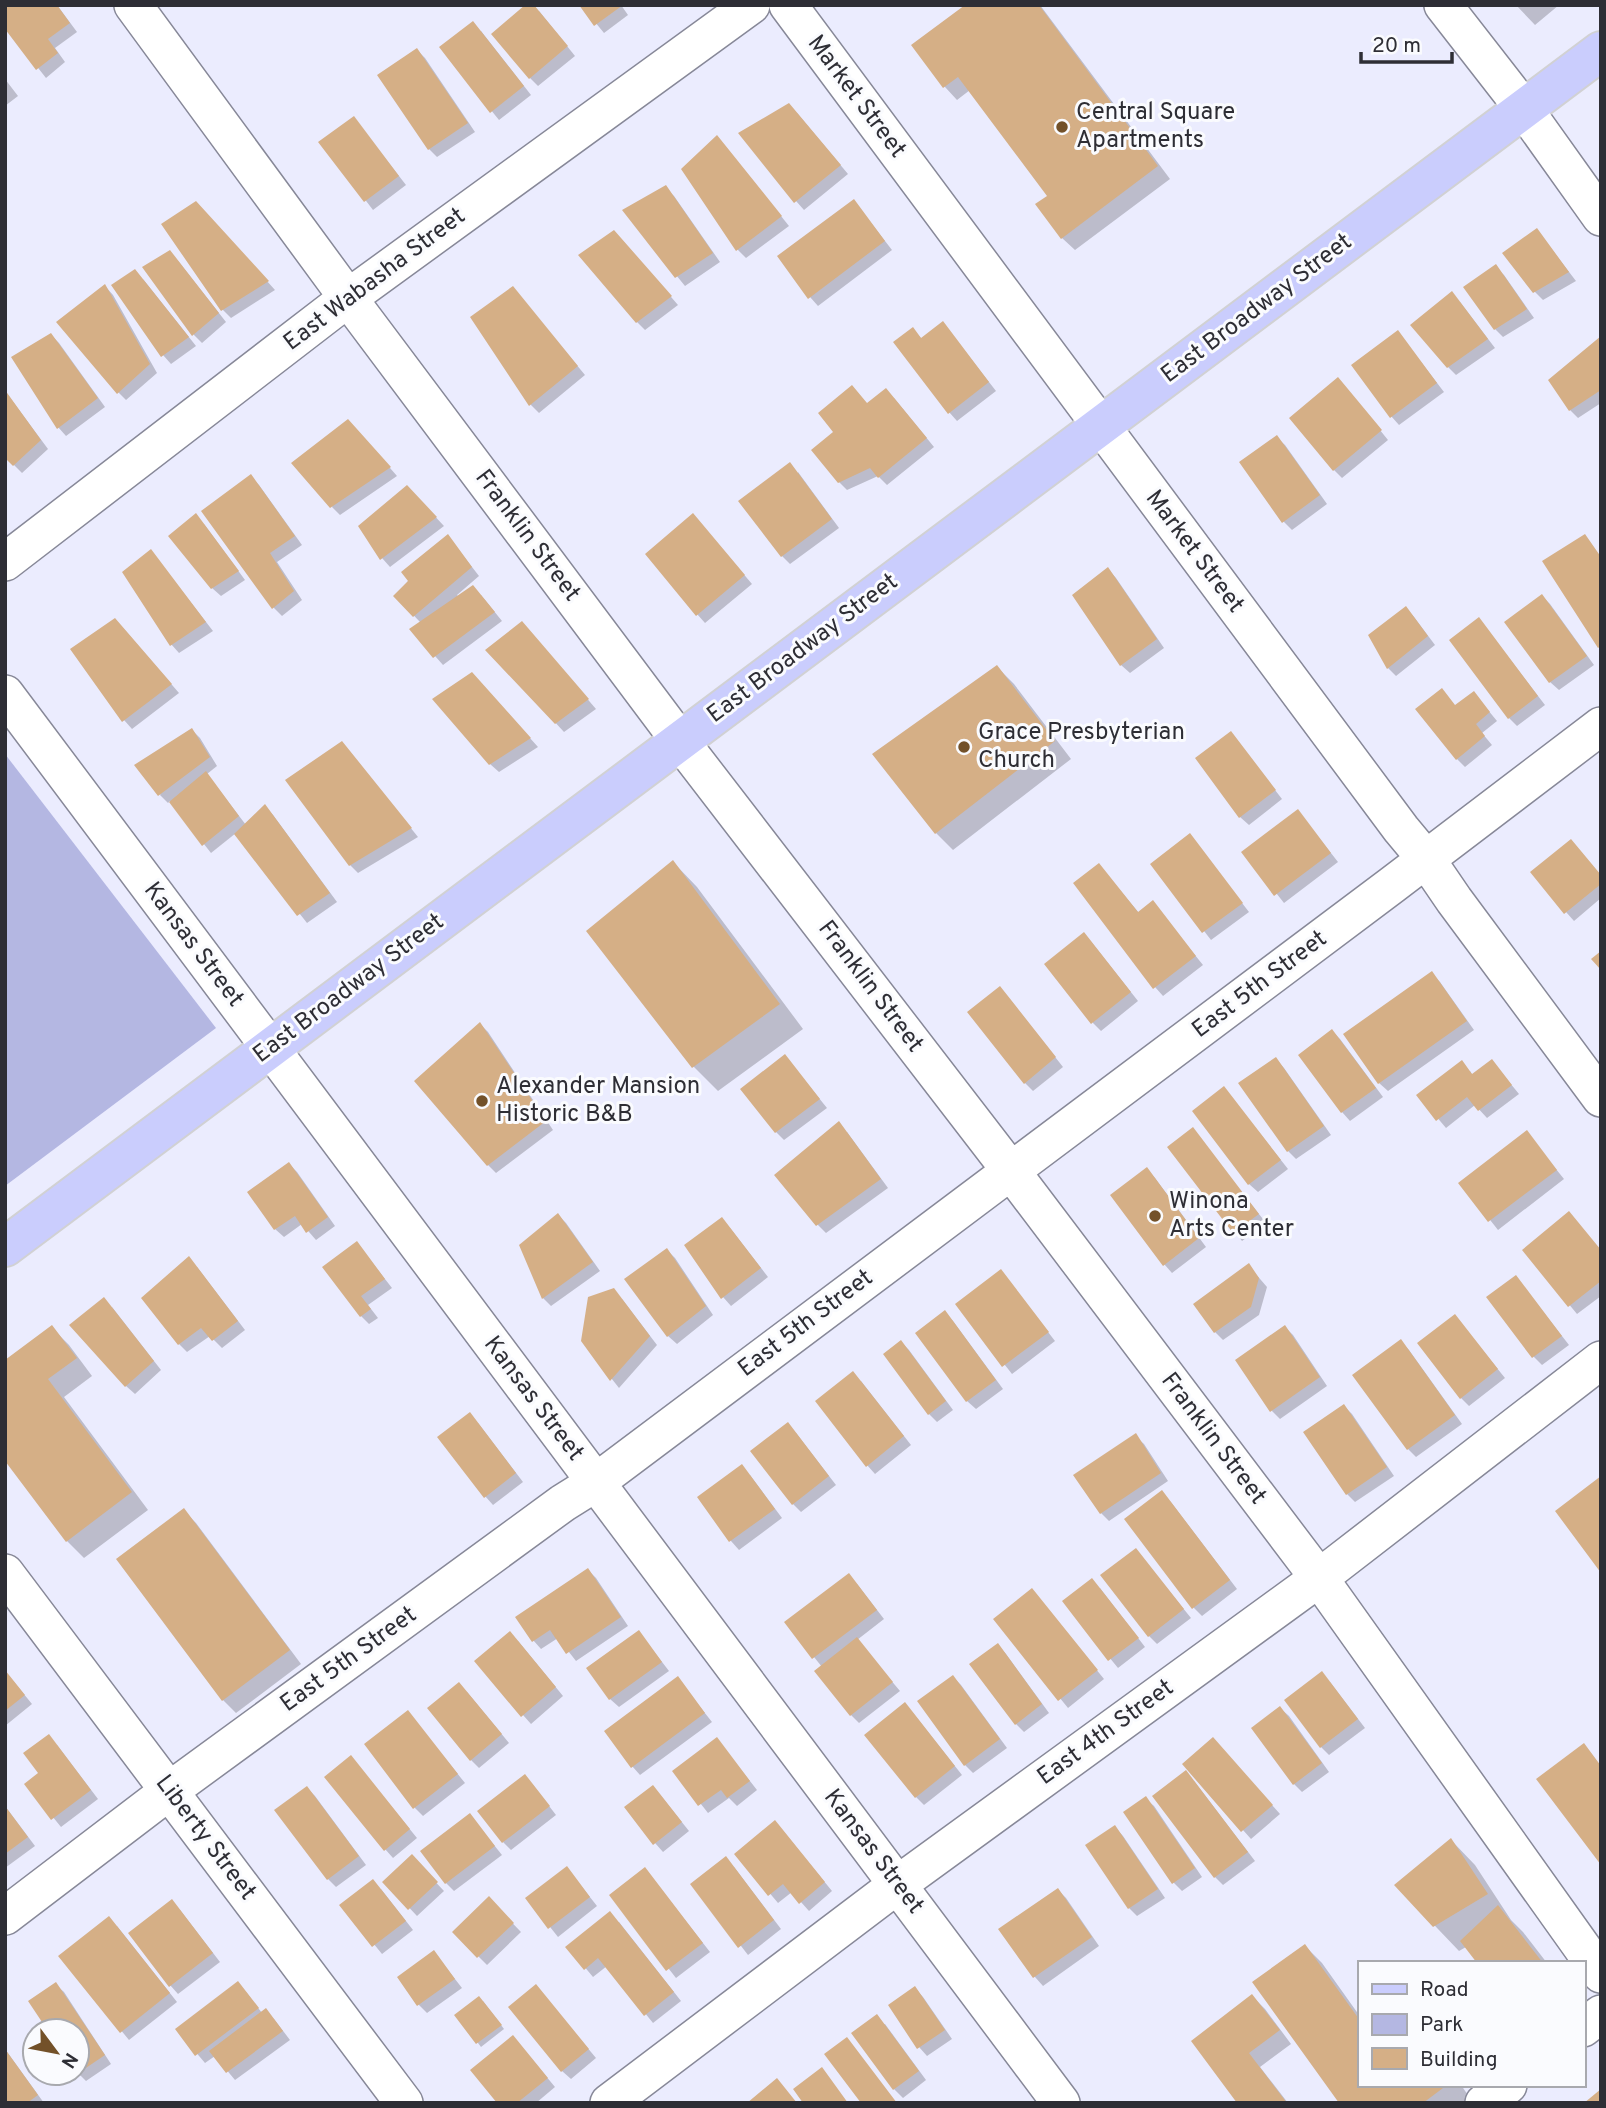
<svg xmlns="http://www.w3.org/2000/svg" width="1606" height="2108" viewBox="0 0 1606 2108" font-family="Overpass,sans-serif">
  <rect width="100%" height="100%" fill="#ebecfe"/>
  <path fill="#b4b7e2" d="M5 754 216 1028 5 1186Z"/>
  <path fill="#0003" d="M5 5H57L77 32 55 48 65 62 46 78 5 26Z
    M581 5H621L628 15 604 33Z
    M967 5H1040L1170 179 1075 250 1062 238 1049 196 970 90 957 100 945 87 914 46Z
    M1516 5H1559L1535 25Z
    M539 11 575 56 538 86 530 78Z
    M481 31 531 95 499 120 441 48Z
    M417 50 425 58 475 132 437 157 429 149Z
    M5 79 18 96 5 106Z
    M797 113 848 174 804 210 796 201Z
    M354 118 406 185 373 210 321 142Z
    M725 146 789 226 746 258 738 250 683 169Z
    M665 188 674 196 720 262 685 286 624 211Z
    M854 201 892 250 818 306 810 297Z
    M205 212 275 290 231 318 223 310 164 224Z
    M1537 230 1576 281 1543 300 1535 292Z
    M622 240 678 305 645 330 637 322Z
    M178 261 226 322 202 343 194 335Z
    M1495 267 1504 275 1534 318 1503 337 1495 329Z
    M143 279 196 346 171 364 163 355Z
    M105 286 113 295 157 373 126 400 118 392Z
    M513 288 585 375 539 413 531 405 473 317Z
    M1460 302 1495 348 1456 375 1448 367Z
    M943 323 996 391 957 421 949 412 912 329 922 339Z
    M1398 332 1444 392 1399 425 1391 416Z
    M51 335 59 343 105 407 66 436 58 427Z
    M1601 338V403L1578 418 1570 410 1551 380Z
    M1346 388 1388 440 1342 478 1334 470Z
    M5 391 48 449 22 473 5 456Z
    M894 398 934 447 887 485 878 476 847 490 839 482 868 405Z
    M356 429 397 476 340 515 332 507Z
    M1276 437 1285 445 1327 504 1292 530 1284 522 1241 463Z
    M798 472 839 528 790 564 782 556Z
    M251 477 259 485 302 545 277 562 302 600 282 616 274 608 203 511Z
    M415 495 444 526 390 567 382 558Z
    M204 524 245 580 221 596 212 588Z
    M701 524 752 584 705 623 697 614Z
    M448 536 479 576 457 595 459 597 481 595 502 621 443 665 412 630 421 623 395 596Z
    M151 551 213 631 179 653 171 644Z
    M1108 569 1116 578 1164 648 1130 673 1121 665 1074 595Z
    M1542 596 1550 604 1594 665 1559 690 1550 682 1506 622Z
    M1406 608 1414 617 1435 645 1396 676 1388 668 1371 636Z
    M1479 619 1545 705 1517 726 1509 718Z
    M123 628 179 693 132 729 124 720Z
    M530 632 596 709 564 732 488 650Z
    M997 667 1014 684 1071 759 953 850 936 833Z
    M480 682 538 747 499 772 490 764Z
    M1474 693 1497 721 1482 733 1492 745 1465 767 1457 759 1456 707Z
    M192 730 200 738 217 766 207 774 246 825 265 807 273 815 337 902 307 923 236 833 211 853 170 801 168 803 160 795Z
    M1231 733 1282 799 1249 825 1240 817Z
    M350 752 418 837 358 873 350 865Z
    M1298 811 1338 862 1284 903 1244 852Z
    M1190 836 1249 912 1211 940 1152 864Z
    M673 862 697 887 803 1029 718 1091 693 1066Z
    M1099 865 1139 913 1153 903 1203 965 1163 996 1155 987Z
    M1601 876V898L1574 921 1566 912Z
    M1092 943 1138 1001 1101 1031 1093 1023Z
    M1432 974 1440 982 1474 1030 1388 1091 1379 1083Z
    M1008 997 1063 1067 1033 1091 1025 1083Z
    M480 1024 488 1032 553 1130 496 1173 488 1165Z
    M1332 1031 1340 1039 1383 1097 1350 1121 1342 1112 1300 1055Z
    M785 1056 827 1108 784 1140 776 1132Z
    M1276 1059 1284 1068 1331 1135 1296 1159 1288 1151Z
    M1492 1061 1519 1094 1487 1118 1475 1105 1446 1128 1419 1096 1470 1071 1473 1076Z
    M1224 1088 1288 1169 1258 1192 1249 1184Z
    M1193 1130 1266 1223 1242 1241 1170 1148Z
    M847 1132 888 1188 826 1233 817 1224Z
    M1527 1133 1564 1179 1498 1230 1461 1183Z
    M289 1164 297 1172 335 1226 316 1240 302 1224 284 1237 275 1229 249 1192Z
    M1147 1170 1155 1178 1206 1247 1172 1273 1164 1264Z
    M558 1215 566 1223 600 1271 551 1306 543 1298 522 1246Z
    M730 1228 768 1277 731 1306 723 1297Z
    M357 1243 392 1288 368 1305 378 1318 369 1324 361 1316Z
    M667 1250 675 1258 713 1315 677 1344 668 1336 626 1279Z
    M1524 1250H1601V1296L1577 1314Z
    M1248 1265 1267 1287 1259 1315 1223 1340 1215 1332Z
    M197 1267 245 1330 222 1348 210 1336 187 1352 179 1344Z
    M1001 1271 1055 1341 1012 1374 957 1304Z
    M1516 1277 1569 1345 1542 1365 1534 1357Z
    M622 1299 657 1345 619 1388 582 1341Z
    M112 1307 161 1370 135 1394 126 1386Z
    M945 1313 953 1321 1003 1389 976 1409 967 1401Z
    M1455 1316 1505 1378 1469 1406 1461 1398Z
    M1285 1327 1293 1335 1327 1386 1280 1419 1272 1411Z
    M52 1328 69 1345 92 1376 64 1397 148 1510 84 1558 67 1541 5 1458Z
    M901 1342 909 1350 953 1410 937 1422 929 1414Z
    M1401 1342 1409 1350 1462 1424 1416 1457 1408 1449Z
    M861 1381 911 1445 875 1474 867 1465Z
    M1344 1406 1352 1414 1394 1476 1355 1502 1347 1494Z
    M478 1423 523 1482 493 1505 485 1496Z
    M796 1433 836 1485 801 1512 793 1504Z
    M1135 1436 1144 1444 1168 1481 1109 1521 1101 1513Z
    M750 1475 782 1518 739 1550 731 1541 699 1497Z
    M1170 1501 1237 1589 1202 1616 1194 1608Z
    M184 1511 196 1523 301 1664 236 1713 223 1700Z
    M1136 1550 1191 1618 1157 1644 1149 1636Z
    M588 1570 596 1578 628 1626 576 1661 558 1638 541 1649 533 1640Z
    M857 1584 884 1619 857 1640 900 1691 859 1723 851 1715 822 1667 786 1622Z
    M1100 1588 1145 1647 1118 1668 1064 1602Z
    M1032 1590 1104 1679 1068 1708 996 1619Z
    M639 1632 669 1671 619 1707 610 1699 588 1668Z
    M518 1641 563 1696 531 1724 523 1715Z
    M998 1645 1006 1654 1049 1713 1024 1732 1016 1724Z
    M5 1671 32 1704 5 1726Z
    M953 1677 961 1685 1007 1748 973 1773 965 1765Z
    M678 1679 712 1722 640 1775 632 1766Z
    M1330 1682 1365 1728 1329 1755 1321 1747Z
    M467 1692 509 1743 479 1768 471 1760Z
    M1280 1708 1289 1716 1329 1772 1302 1792 1294 1784Z
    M408 1712 465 1783 423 1816 415 1808Z
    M913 1713 962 1775 924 1805 916 1797Z
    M717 1739 757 1790 737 1806 729 1798 708 1813 675 1771Z
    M57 1745 98 1799 61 1827 26 1784 40 1773Z
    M1221 1748 1280 1814 1251 1839 1185 1765Z
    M351 1757 417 1838 393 1858 385 1849Z
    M1194 1781 1255 1861 1223 1885 1215 1877Z
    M533 1785 556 1815 511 1850 503 1842Z
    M307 1788 315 1796 366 1865 336 1887 328 1879Z
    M661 1796 689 1831 663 1852 655 1843Z
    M1145 1798 1154 1806 1202 1877 1182 1891 1174 1883Z
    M5 1806 35 1846 5 1868Z
    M470 1815 502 1855 454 1891 446 1883Z
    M1115 1827 1123 1836 1165 1898 1137 1916 1129 1908Z
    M783 1831 832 1891 809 1911 792 1892 778 1903 737 1854Z
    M1451 1840 1475 1865 1511 1920 1523 1932 1547 1963H1479L1466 1947 1459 1951 1396 1885Z
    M412 1857 444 1891 417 1916 385 1882Z
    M734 1867 781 1929 748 1955 693 1884Z
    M567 1868 597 1906 558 1937 527 1898Z
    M645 1869 710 1952 676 1978 611 1895Z
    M381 1889 413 1930 382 1954 342 1905Z
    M1058 1890 1066 1898 1099 1946 1043 1986 1035 1977 1001 1930Z
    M489 1899 521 1932 487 1965 454 1932Z
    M180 1910 220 1962 178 1994 170 1985Z
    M619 1922 681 2001 653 2023 607 1966 593 1977 568 1947Z
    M117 1926 177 2002 129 2040 60 1956Z
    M1305 1946 1322 1963 1359 2015V2085H1461L1470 2098 1463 2103H1341Z
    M434 1952 462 1988 427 2013 419 2005 399 1977Z
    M55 1984 64 1992 111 2064 86 2081 77 2072V2031H50Z
    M536 1986 596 2058 571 2079 562 2071Z
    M915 1988 923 1997 952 2039 927 2056 919 2047Z
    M246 1992 262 2013 274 2019 290 2040 235 2080 215 2056 205 2063 177 2030Z
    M1252 1996 1265 2009 1291 2044 1260 2067 1288 2103H1239Z
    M483 2001 504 2029 481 2047 457 2015Z
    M885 2024 926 2080 903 2098 894 2089 853 2034Z
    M521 2046 555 2087 536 2103H499Z
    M5 2049 44 2103H5Z"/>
  <path fill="#d5af86" d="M5 5H57L70 23 48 39 58 53 36 70 5 29Z
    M525 5H534L568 46 529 79 491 34Z
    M579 5H623L594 26Z
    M965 5H1039L1158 166 1061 239 1035 204 1047 196 958 77 943 88 911 45Z
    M473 21 524 86 490 113 439 47Z
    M417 48 468 123 428 150 377 75Z
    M789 103 841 165 794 203 738 133Z
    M354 116 399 176 364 202 318 142Z
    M717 135 782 216 736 251 681 169Z
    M666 185 713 253 675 278 622 210Z
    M854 199 885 241 808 299 777 256Z
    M196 201 269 281 221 311 161 224Z
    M1537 228 1569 272 1533 293 1502 253Z
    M614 230 672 296 636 323 578 255Z
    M170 250 219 313 192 336 142 267Z
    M1496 264 1527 309 1494 330 1463 287Z
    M135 269 189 337 161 357 111 285Z
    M105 284 150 364 117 394 56 322Z
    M513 286 578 366 529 406 470 317Z
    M1452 291 1488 339 1447 368 1410 325Z
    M943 321 989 382 948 414 893 342 913 327 921 338Z
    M1398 330 1437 383 1390 418 1351 365Z
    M51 333 98 398 57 429 11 357Z
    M1601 336V390L1569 411 1548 380Z
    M1338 377 1382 430 1333 471 1289 418Z
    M852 385 867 403 886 388 927 438 878 478 870 468 838 483 811 450 833 432 818 413Z
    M5 390 41 440 13 466 5 458Z
    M348 419 391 467 330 508 291 463Z
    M1277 435 1320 495 1282 523 1239 462Z
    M790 462 832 519 781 557 738 501Z
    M251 474 295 536 270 553 294 591 272 609 201 511Z
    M407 485 437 517 380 560 358 526Z
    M196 513 239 571 211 589 168 536Z
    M693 513 745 575 696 616 645 554Z
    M448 534 472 567 413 617 393 596 408 581 401 572Z
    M1585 534 1601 557V646L1598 648 1542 561Z
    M151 549 206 622 170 646 122 572Z
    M1108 567 1157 639 1120 666 1072 595Z
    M473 585 495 612 433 658 409 629Z
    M1542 594 1587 656 1549 683 1504 622Z
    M1406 606 1428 636 1387 669 1368 635Z
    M1479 617 1538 696 1508 719 1449 640Z
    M115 618 172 684 122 722 70 649Z
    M522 621 589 699 555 724 485 650Z
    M997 665 1055 741 935 834 872 754Z
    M472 672 531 738 489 765 432 699Z
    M1442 688 1455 705 1474 691 1490 712 1476 724 1485 736 1456 760 1415 709Z
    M192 728 210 757 158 796 134 765Z
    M1231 731 1276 790 1239 818 1195 758Z
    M342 741 412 828 349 866 285 780Z
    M206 771 239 816 202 846 169 802Z
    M265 804 330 893 297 916 234 834Z
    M1298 809 1331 853 1274 896 1241 852Z
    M1190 833 1243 903 1202 933 1150 864Z
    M1571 839 1601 875V884L1564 914 1530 872Z
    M673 860 780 1004 692 1068 586 931Z
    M1099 863 1138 912 1153 900 1196 956 1153 989 1073 883Z
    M1084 932 1131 992 1091 1024 1044 964Z
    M1601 951V970L1591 959Z
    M1432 971 1467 1021 1378 1084 1343 1034Z
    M1000 986 1056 1057 1024 1084 967 1012Z
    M480 1022 546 1121 487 1166 414 1081Z
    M1332 1029 1376 1088 1341 1113 1298 1055Z
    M785 1054 820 1099 775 1133 740 1089Z
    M1276 1057 1324 1126 1287 1152 1238 1083Z
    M1492 1059 1512 1085 1478 1111 1467 1097 1436 1121 1416 1095 1462 1060 1472 1074Z
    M1224 1086 1281 1160 1248 1185 1192 1111Z
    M839 1121 881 1179 816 1226 774 1175Z
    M1193 1127 1259 1214 1233 1233 1167 1147Z
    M1527 1130 1557 1170 1488 1222 1458 1183Z
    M289 1162 328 1217 306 1233 295 1216 274 1230 247 1192Z
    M1147 1167 1199 1238 1163 1266 1110 1195Z
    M1569 1211 1601 1250V1281L1568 1307 1522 1250Z
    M558 1213 593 1262 542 1299 519 1245Z
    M722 1217 761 1268 721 1299 684 1245Z
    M357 1241 385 1279 361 1296 371 1309 360 1317 322 1267Z
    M667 1248 706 1306 667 1337 624 1279Z
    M189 1256 238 1321 212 1341 201 1328 178 1345 141 1298Z
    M1249 1263 1259 1278 1251 1307 1214 1333 1193 1304Z
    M1001 1269 1049 1332 1002 1367 955 1304Z
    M1516 1275 1562 1336 1532 1358 1486 1297Z
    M614 1288 650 1336 610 1381 581 1341 588 1297Z
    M104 1297 154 1361 125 1387 69 1325Z
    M945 1310 996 1380 966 1402 915 1333Z
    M1455 1314 1498 1369 1460 1399 1417 1343Z
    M52 1325 77 1358 48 1379 132 1492 66 1542 5 1461V1360Z
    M1285 1325 1320 1377 1270 1412 1235 1360Z
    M1401 1339 1455 1415 1407 1450 1352 1375Z
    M901 1340 946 1401 928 1415 883 1354Z
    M853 1371 904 1436 866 1467 815 1401Z
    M1344 1404 1387 1467 1346 1495 1303 1432Z
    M470 1412 516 1473 484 1498 437 1437Z
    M788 1422 829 1476 792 1505 750 1451Z
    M1136 1433 1161 1473 1100 1514 1073 1475Z
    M742 1464 775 1509 729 1542 697 1497Z
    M1601 1476V1573L1555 1511Z
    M1162 1490 1230 1580 1192 1609 1124 1519Z
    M184 1508 290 1650 222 1701 116 1559Z
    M1136 1548 1184 1609 1148 1637 1100 1575Z
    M588 1568 621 1617 566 1654 550 1630 532 1642 515 1617Z
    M849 1573 877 1610 812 1659 784 1622Z
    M1092 1578 1139 1638 1108 1661 1062 1601Z
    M1032 1588 1098 1670 1058 1701 993 1619Z
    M639 1630 662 1662 609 1700 586 1668Z
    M510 1631 556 1687 521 1717 474 1661Z
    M857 1637 893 1682 850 1716 814 1671Z
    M998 1643 1042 1704 1015 1725 969 1664Z
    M5 1670 25 1695 5 1711Z
    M1322 1671 1358 1719 1320 1748 1284 1700Z
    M953 1675 1000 1739 964 1766 917 1701Z
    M678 1676 705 1713 631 1768 604 1731Z
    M459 1682 502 1734 470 1761 427 1708Z
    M905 1702 955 1766 915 1798 864 1735Z
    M1280 1706 1322 1763 1293 1785 1251 1728Z
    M408 1710 458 1774 413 1809 364 1744Z
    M49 1734 91 1790 51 1820 24 1784 38 1773 23 1753Z
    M717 1737 750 1781 727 1798 721 1790 698 1806 672 1771Z
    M1213 1737 1273 1805 1241 1832 1182 1764Z
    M1584 1743 1601 1766V1865L1536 1779Z
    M351 1755 410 1829 384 1851 324 1777Z
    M1186 1770 1248 1852 1214 1878 1152 1796Z
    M525 1774 550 1806 502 1843 477 1811Z
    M653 1785 682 1822 653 1845 624 1807Z
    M307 1786 359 1856 327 1880 274 1810Z
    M1146 1796 1195 1868 1172 1884 1123 1812Z
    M5 1806 28 1837 5 1854Z
    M470 1813 495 1846 445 1884 420 1851Z
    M775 1820 825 1882 799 1904 783 1884 768 1896 734 1854Z
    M1115 1825 1158 1889 1128 1909 1085 1845Z
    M1451 1838 1488 1894 1433 1927 1394 1885Z
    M412 1854 438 1882 408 1910 382 1882Z
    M726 1856 774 1920 738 1948 690 1884Z
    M567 1866 590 1897 548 1929 525 1898Z
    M645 1867 703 1943 666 1971 609 1895Z
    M373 1879 406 1921 372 1947 339 1905Z
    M1058 1888 1092 1937 1033 1978 998 1929Z
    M489 1896 514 1923 477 1958 452 1932Z
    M172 1899 213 1953 169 1987 128 1933Z
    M1498 1905 1543 1963H1477L1460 1941Z
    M610 1911 674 1992 644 2016 598 1958 584 1970 565 1947Z
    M109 1916 170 1993 120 2033 58 1956Z
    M1305 1944 1359 2019V2085H1447L1423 2103H1339L1252 1982Z
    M434 1950 455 1979 417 2006 397 1977Z
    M238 1981 259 2008 195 2056 175 2029Z
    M56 1982 105 2055 77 2074V2031H48L28 2001Z
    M536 1984 589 2049 561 2072 508 2007Z
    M915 1986 945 2030 917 2049 888 2005Z
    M1252 1994 1280 2030 1249 2053 1287 2103H1237L1191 2041Z
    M479 1996 502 2025 476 2044 454 2015Z
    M266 2008 283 2031 226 2073 209 2051Z
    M877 2014 919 2071 893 2090 851 2033Z
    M513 2035 548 2078 517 2103H497L470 2070Z
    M847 2037 897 2103H861L824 2054Z
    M5 2049 38 2095 27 2103H5Z
    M822 2067 848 2103H803L793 2089Z
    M777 2078 797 2103H747Z
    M1601 2089V2103H1584Z"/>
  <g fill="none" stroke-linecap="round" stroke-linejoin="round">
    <g stroke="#878898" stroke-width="40">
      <path id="minor" d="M133 5 348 298 680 741 1011 1171 1319 1578 1601 1974
        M788 5 1401 829 1426 859 1454 900 1601 1098
        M1443 5 1524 109 1601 217
        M5 562 348 298 751 5
        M5 694 1061 2103
        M5 1573 404 2103
        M5 1916 169 1791 563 1503 595 1483 1392 885 1601 726
        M1583 2028 1601 2014
        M609 2103 897 1885 1319 1578 1601 1360
        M1484 2103 1508 2085"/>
    </g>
    <g stroke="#d1d1d3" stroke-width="42">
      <path id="major" d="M5 1247 1601 51"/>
    </g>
    <use href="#minor" stroke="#fff" stroke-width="37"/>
    <use href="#major" stroke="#cacdfd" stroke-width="38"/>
  </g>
  <g fill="#735129" stroke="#fafbfe" stroke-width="2.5">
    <circle cx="1062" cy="127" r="7"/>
    <circle cx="964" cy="747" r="7"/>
    <circle cx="482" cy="1101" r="7"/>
    <circle cx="1155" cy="1216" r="7"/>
  </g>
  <g text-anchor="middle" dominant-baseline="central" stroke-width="6" stroke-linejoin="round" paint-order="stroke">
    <g font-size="24" fill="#2e2e35" stroke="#fafbfe">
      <text transform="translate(856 97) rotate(53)">Market Street</text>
      <text transform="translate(375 280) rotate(-37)">East Wabasha Street</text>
      <text transform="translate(1257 309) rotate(-37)">East Broadway Street</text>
      <text transform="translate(527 536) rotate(53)">Franklin Street</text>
      <text transform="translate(1194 552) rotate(53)">Market Street</text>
      <text transform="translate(803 649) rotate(-37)">East Broadway Street</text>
      <text transform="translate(193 945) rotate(53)">Kansas Street</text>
      <text transform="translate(1260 985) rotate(-37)">East 5th Street</text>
      <text transform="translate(870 987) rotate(53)">Franklin Street</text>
      <text transform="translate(349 989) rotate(-37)">East Broadway Street</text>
      <text transform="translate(806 1324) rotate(-37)">East 5th Street</text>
      <text transform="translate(533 1399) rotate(53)">Kansas Street</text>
      <text transform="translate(1213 1439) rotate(53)">Franklin Street</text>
      <text transform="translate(349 1660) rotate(-36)">East 5th Street</text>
      <text transform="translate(1106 1733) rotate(-36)">East 4th Street</text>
      <text transform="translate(205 1838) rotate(53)">Liberty Street</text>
      <text transform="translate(873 1852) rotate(53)">Kansas Street</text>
    </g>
    <g font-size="24" fill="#2e2e35" stroke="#fafbfe" text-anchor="start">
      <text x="1076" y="113">Central Square<tspan x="1076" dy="28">Apartments</tspan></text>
      <text x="978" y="733">Grace Presbyterian<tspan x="978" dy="28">Church</tspan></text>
      <text x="496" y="1087">Alexander Mansion<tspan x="496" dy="28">Historic B&amp;B</tspan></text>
      <text x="1169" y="1202">Winona<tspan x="1169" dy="28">Arts Center</tspan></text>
    </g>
  </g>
  <rect width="1606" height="2108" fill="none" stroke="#2e2e35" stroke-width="14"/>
  <rect x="1358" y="1961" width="228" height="126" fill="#fafbfe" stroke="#a8a9ae" stroke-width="2"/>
  <rect x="1372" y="1984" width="35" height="10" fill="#cacdfd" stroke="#a8a9ae" stroke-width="2"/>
  <text x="1420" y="1996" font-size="21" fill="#2e2e35">Road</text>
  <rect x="1372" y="2014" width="35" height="21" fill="#b4b7e2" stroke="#a8a9ae" stroke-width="2"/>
  <text x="1420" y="2031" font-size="21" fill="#2e2e35">Park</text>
  <rect x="1372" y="2048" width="35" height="21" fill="#d5af86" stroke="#a8a9ae" stroke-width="2"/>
  <text x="1420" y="2066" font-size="21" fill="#2e2e35">Building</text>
  <g transform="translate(56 2052) rotate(122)"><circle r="33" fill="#fafbfe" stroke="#a8a9ae" stroke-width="2"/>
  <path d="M0-5L12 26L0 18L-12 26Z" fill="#735129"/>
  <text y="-10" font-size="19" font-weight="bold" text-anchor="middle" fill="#2e2e35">N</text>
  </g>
  <path d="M1361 52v10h91v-10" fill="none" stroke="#2e2e35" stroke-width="3.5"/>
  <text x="1372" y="52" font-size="21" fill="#2e2e35" stroke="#fafbfe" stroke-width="5" paint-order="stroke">20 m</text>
</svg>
